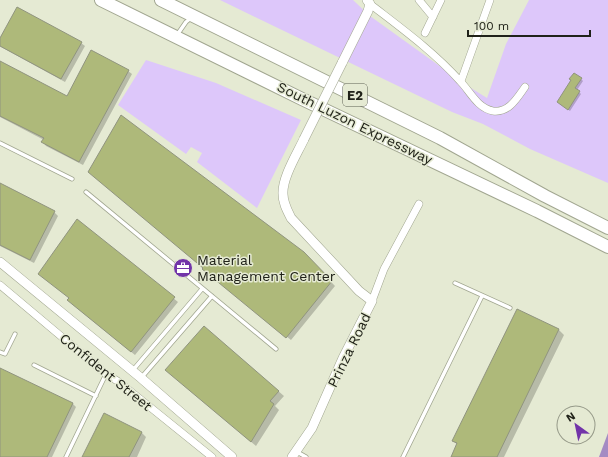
<svg xmlns="http://www.w3.org/2000/svg" width="608" height="457" viewBox="0 0 608 457" font-family="'Work Sans',sans-serif">
  <rect width="100%" height="100%" fill="#e5ead3"/>
  <path fill="#ddc7fa" d="M220 0H353L370 16 466 85 487 98 506 44 529 0H608V183L530 149 483 124 452 112Z
    M146 60 216 83 301 120 257 208 197 162 202 153 191 147 186 154 118 105Z"/>
  <path fill="#a48bc3" d="M608 433V457H599Z"/>
  <path fill="#0003" d="M0 40 81 43 85 46 65 82 1 47 0 46Z
    M0 62 67 97 128 71 132 74 83 165 46 146 43 142 44 140 0 117Z
    M581 79 583 81 577 90 581 94 570 111 561 104Z
    M0 185 54 212 58 216 34 263 0 246Z
    M78 220 178 302 135 355 72 304 70 299Z
    M303 253 335 286 291 340 207 273Z
    M517 310 559 330 564 335 504 457H452L458 445 453 441Z
    M204 327 284 396 275 406 279 410 256 446 172 375Z
    M0 369 72 403 76 407 52 457H0Z
    M141 432 146 437 137 457H84Z"/>
  <path fill="#aeb97a" stroke="#90947f" d="M17 7 82 42 61 79 0 46V38Z
    M91 50 129 70 79 162 41 142 44 138 0 116V61L67 96Z
    M574 73 582 78 575 88 580 91 568 110 557 102 571 80 569 79Z
    M121 115 304 252 332 281 286 338 202 269 203 268 88 172Z
    M0 183 55 211 30 260 0 245Z
    M77 219 175 297 131 352 67 300 69 298 38 274Z
    M517 309 559 329 497 457H451L457 443 452 441Z
    M204 326 279 391 270 401 274 404 251 442 165 370Z
    M0 368 73 403 47 457H0Z
    M104 413 142 432 129 457H82Z"/>
  <g fill="none" stroke-linecap="round" stroke-linejoin="round">
    <g stroke="#a1a690" stroke-width="5">
      <path id="lane" d="M177 35 186 22 191 18
        M0 143 72 179
        M86 192 276 349
        M455 283 510 308
        M0 352 5 354 15 334
        M34 365 96 396
        M133 370 202 289
        M141 378 212 296
        M297 452 306 457
        M66 457 106 374
        M403 457 482 296"/>
    </g>
    <g stroke="#a1a690" stroke-width="8">
      <path id="street" d="M419 0 433 17
        M370 4C401 28 433 51 460 81 470 91 477 108 493 111 509 113 517 98 525 87
        M425 33 441 0
        M461 81 490 0
        M0 285 106 374 119 382 212 457
        M372 301 384 269 419 204"/>
    </g>
    <g stroke="#a1a690" stroke-width="10">
      <path id="secondary" d="M342 63 368 11 370 4 367 0
        M0 262 141 378 232 457
        M292 457 312 428 343 358 372 301 359 291 291 218C287 210 283 203 283 194 282 178 297 154 304 139"/>
    </g>
    <g stroke="#a1a690" stroke-width="14">
      <path id="highway" d="M101 0 302 99 537 211 608 247
        M161 0 440 138 545 196 608 228"/>
    </g>
    <use href="#lane" stroke="#fff" stroke-width="3.5"/>
    <use href="#street" stroke="#fff" stroke-width="7"/>
    <use href="#secondary" stroke="#fff" stroke-width="9"/>
    <use href="#highway" stroke="#fff" stroke-width="12"/>
    <g stroke="#a1a690" stroke-width="10" stroke-linecap="butt">
      <path id="secondary-bridge" d="M304 139 342 63"/>
    </g>
    <use href="#secondary-bridge" stroke="#fff" stroke-width="9"/>
  </g>
  <defs>
    <g id="office-disc" transform="scale(1)"><circle r="9.5" fill="#7234a9" stroke="#e5ead3"/><path d="M-6-3h4V-5.5h4V-3h4V5H-6ZM-1-4.5V-3h2v-1.5ZM-6 0V1H6V0Z" fill="#fff"/></g>
  </defs>
  <g fill-rule="evenodd">
    <use href="#office-disc" x="183" y="268"/>
  </g>
  <g text-anchor="middle" dominant-baseline="central" stroke-width="3" stroke-linejoin="round" paint-order="stroke">
    <rect fill="#e5ead3" stroke="#5b5e51" stroke-width="1" x="343" y="84" width="24" height="22" rx="3"/>
    <g font-size="13" font-weight="bold" fill="#202219">
      <text x="355" y="95">E2</text>
    </g>
    <g font-size="14" fill="#202219" stroke="#e5ead3">
      <text transform="translate(355 123) rotate(26)">South Luzon Expressway</text>
      <text transform="translate(349 350) rotate(-64)">Prinza Road</text>
      <text transform="translate(106 372) rotate(39)">Confident Street</text>
    </g>
    <g font-size="14" fill="#202219" stroke="#e5ead3" text-anchor="start">
      <text x="197" y="260">Material<tspan x="197" dy="16">Management Center</tspan></text>
    </g>
  </g>
  <g transform="translate(576 425) rotate(327)"><circle r="19" fill="#e5ead3" stroke="#969a89"/>
  <path d="M0-3L7 15L0 10L-7 15Z" fill="#7234a9"/>
  <text y="-6" font-size="11" font-weight="bold" text-anchor="middle" fill="#202219">N</text>
  </g>
  <path d="M468 30v6h122v-6" fill="none" stroke="#202219" stroke-width="2"/>
  <text x="474" y="30" font-size="12" fill="#202219" stroke="#e5ead3" stroke-width="3" paint-order="stroke">100 m</text>
</svg>
